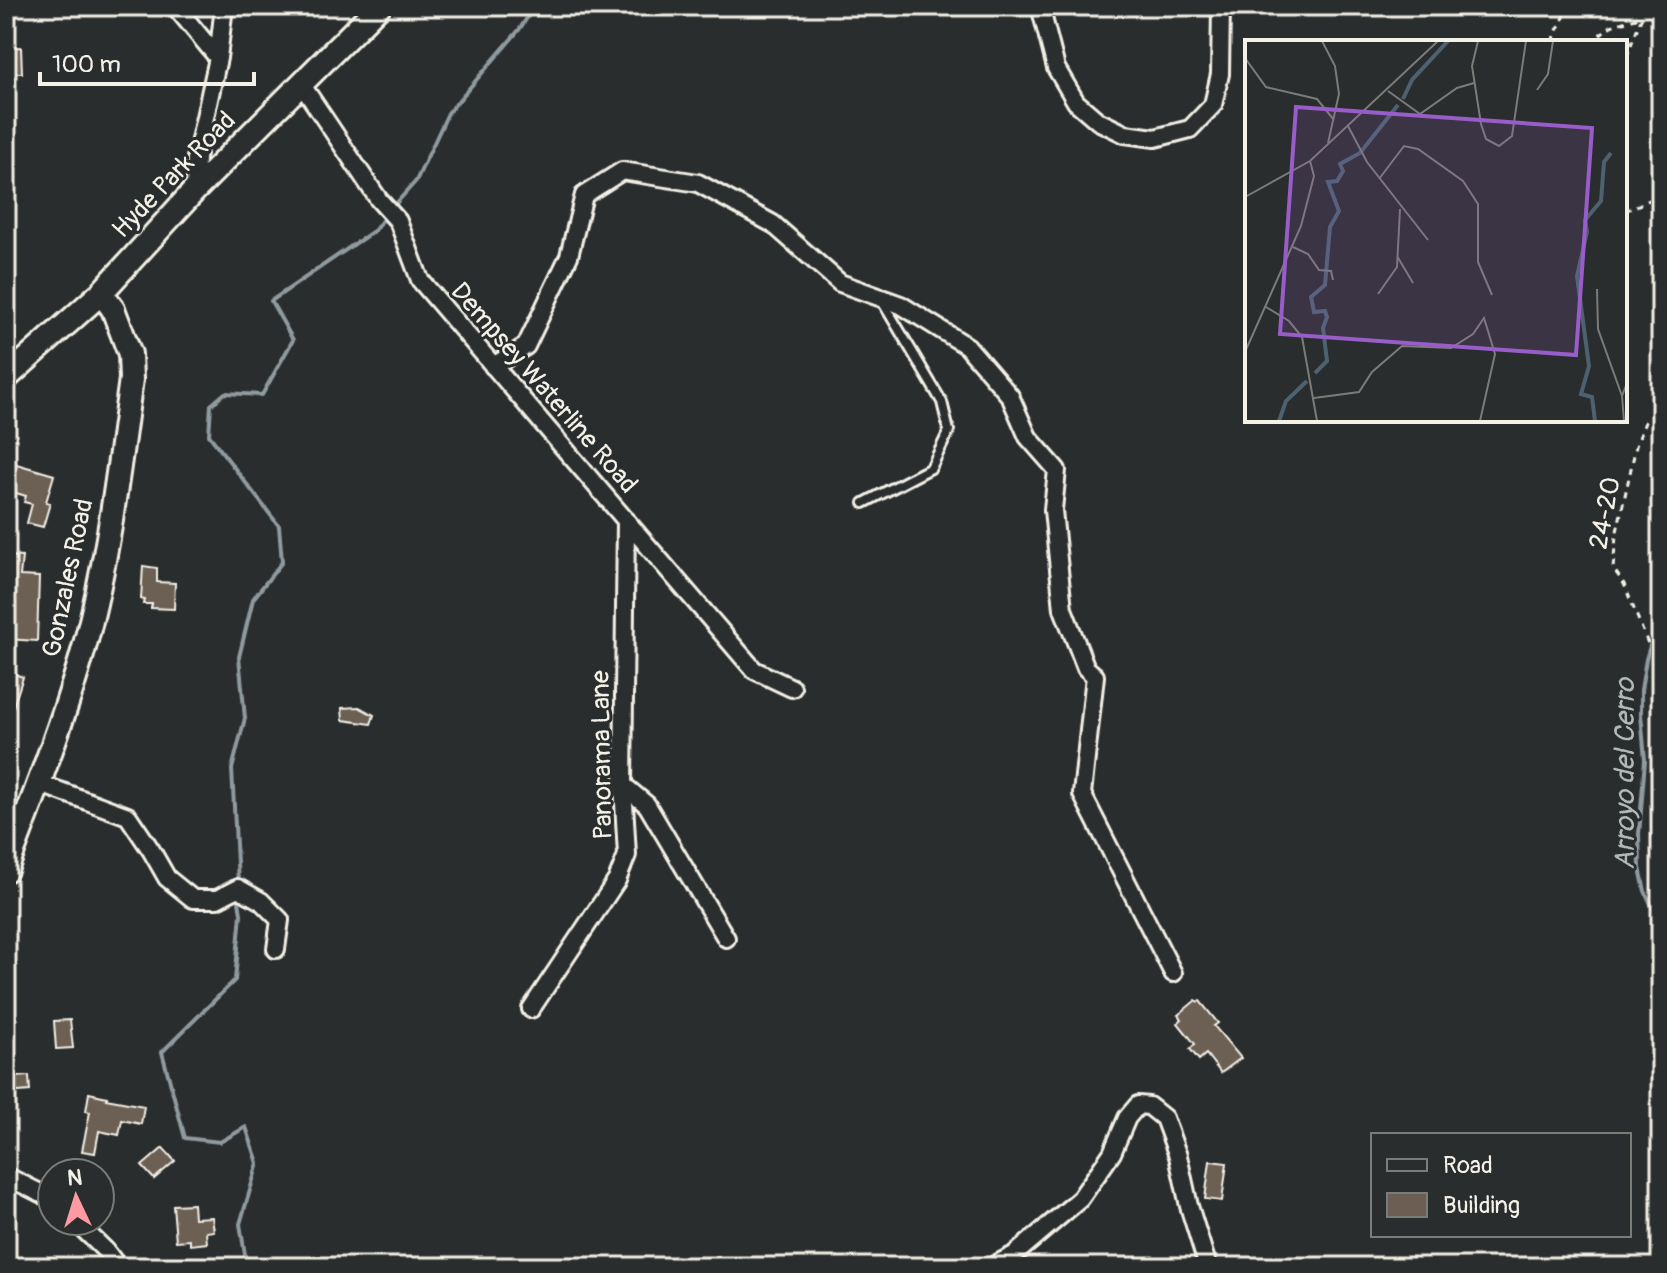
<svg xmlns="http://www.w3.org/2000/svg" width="1667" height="1273" viewBox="0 0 1667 1273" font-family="Pangolin,sans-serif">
  <rect width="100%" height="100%" fill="#2a2d2e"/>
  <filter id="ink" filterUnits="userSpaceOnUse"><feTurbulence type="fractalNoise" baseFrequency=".0125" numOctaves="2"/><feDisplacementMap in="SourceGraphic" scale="16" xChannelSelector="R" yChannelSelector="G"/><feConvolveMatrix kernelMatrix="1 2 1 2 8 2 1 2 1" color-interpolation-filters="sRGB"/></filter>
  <g filter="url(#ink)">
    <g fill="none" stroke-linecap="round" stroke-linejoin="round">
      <path stroke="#909ba0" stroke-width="4" d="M392 208 416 181 448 113 519 30 535 6
        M1661 514V531
        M1661 621 1656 626 1646 659 1641 690V714L1645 760 1639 834 1640 868 1645 891 1661 926
        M238 882 232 769 245 718 239 657 253 599 282 562 279 526 209 435 211 405 225 393 262 395 293 340 271 301 375 230 386 215
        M238 895 241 914 235 980 162 1052 185 1138 220 1142 246 1127 258 1163 240 1224 247 1267"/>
    </g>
    <path fill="#6c5e53" stroke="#f4f1e8" stroke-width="2" d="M21 47 22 73H6L7 48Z
      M6 461 54 475 46 502 50 503 43 527 27 523 32 504 24 502 26 496 6 490Z
      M9 556 22 557 20 576 39 577 37 641 6 639Z
      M143 566 157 568V582L175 583 174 609 151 608 152 604H143L144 600 141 599Z
      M6 671 23 677 8 722 6 721Z
      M359 707 374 715 371 724 343 720 342 708Z
      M1196 1000 1198 1002 1200 1001 1218 1023 1214 1026 1241 1058 1221 1073 1206 1054 1199 1060 1190 1049 1195 1044 1178 1023 1182 1019 1178 1015Z
      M70 1020 73 1048 56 1049 54 1021Z
      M6 1042H15L17 1077 29 1076 30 1091 6 1093Z
      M89 1093 107 1097 106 1099 144 1106 141 1124 122 1120 119 1135 99 1131 95 1153 82 1151 90 1112 86 1111Z
      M163 1148 175 1161 154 1179 142 1166Z
      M1210 1161 1227 1163 1222 1201 1205 1199Z
      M193 1204 194 1218 212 1217 214 1231 206 1232 207 1243 190 1245V1240L176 1241 173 1205Z"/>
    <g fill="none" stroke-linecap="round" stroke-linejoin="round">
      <g stroke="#f4f1e8" stroke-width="14">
        <path id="lane" d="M864 503 931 468 949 431 942 402 882 301"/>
      </g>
      <g stroke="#f4f1e8" stroke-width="22">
        <path id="street" d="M175 6 218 58
          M1040 6 1056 68 1076 102 1098 121 1125 134 1155 138 1190 129 1213 105 1220 74 1221 6
          M302 85 379 200 398 221 420 280 754 670 792 688
          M195 190 196 158 218 58 224 6
          M493 366 526 346 569 256 584 195 622 171 698 183 773 224 840 283 901 305 967 346 1010 396 1028 437 1057 470 1053 510 1063 609 1086 668 1095 676 1082 794 1173 973
          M38 783 128 816 151 850 167 878 193 899H217L238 888 261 901 280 920 276 949
          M623 785 647 805 726 938
          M531 1009 617 880 627 855 623 785 626 520
          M6 1176 52 1199
          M75 1221 106 1251 118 1267
          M991 1267 1014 1255 1080 1199 1112 1153 1127 1118 1138 1105 1149 1106 1164 1118 1178 1156 1189 1206 1208 1267"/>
      </g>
      <g stroke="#f4f1e8" stroke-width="28">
        <path id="secondary" d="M6 378 101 293 195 190 379 6
          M6 870C32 801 59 733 80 662 107 571 118 473 131 379L130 354 113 309 101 293"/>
      </g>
      <path stroke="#f4f1e8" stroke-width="3" stroke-dasharray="6 6" stroke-linecap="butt" d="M1554 42 1555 34 1570 6
        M1590 42 1611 26 1642 16 1625 61
        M1625 211 1654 198 1661 191
        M1661 403 1645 422 1636 446 1616 536 1613 568 1624 584 1661 676
        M1661 714 1659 718 1652 831 1661 886"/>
      <use href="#lane" stroke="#2a2d2e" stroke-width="8"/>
      <use href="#street" stroke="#2a2d2e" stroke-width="16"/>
      <use href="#secondary" stroke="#2a2d2e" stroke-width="22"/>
    </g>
  </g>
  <g text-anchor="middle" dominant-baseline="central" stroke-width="6" stroke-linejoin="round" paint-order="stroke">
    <g font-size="26" fill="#f4f1e8" stroke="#2a2d2e">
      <text transform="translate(174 175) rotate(-46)">Hyde Park Road</text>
      <text transform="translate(544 388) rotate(49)">Dempsey Waterline Road</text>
      <text transform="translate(1605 513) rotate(-79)">24-20</text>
      <text transform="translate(68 578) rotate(-78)">Gonzales Road</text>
      <text transform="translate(602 755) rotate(-91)">Panorama Lane</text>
    </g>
    <g font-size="28" font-style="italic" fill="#b1b8b8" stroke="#2a2d2e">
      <text transform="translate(1625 774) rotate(-90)">Arroyo del Cerro</text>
    </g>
  </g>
  <g transform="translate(1245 40)">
    <rect width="382" height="382" fill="#2a2d2e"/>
    <path fill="none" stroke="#4d6270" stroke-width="4" d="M158 59 167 40 203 1M70 333 82 321 78 288 82 277 80 271 69 272 66 257 80 245 85 187 94 171 83 142 92 141 98 131 95 124 115 113 153 65M34 381 41 361 62 341M350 381 347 357 336 354 344 326 332 236 342 192 340 180 356 161 359 122 366 113"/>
    <path fill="none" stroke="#7b7b78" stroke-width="2" d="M77 1 90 26 94 54 83 103M233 1 227 26 236 84 241 99 254 106 267 96 281 1M0 18 21 47 72 59 89 80M292 50 303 34 308 1M143 51 175 74 212 48 229 43M103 86 122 122 183 200M134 139 159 106 173 109 218 141 233 164V222L247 255M0 157 65 121 193 1M48 207 63 214 74 230 86 231 88 240M152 216 168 243M352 249 353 289 377 356M133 254 152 227 155 169M21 267 44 281 57 297 72 381M0 312 56 186 69 136 65 121M69 358 114 352 127 332 157 306 206 308 228 294 239 278 250 314 235 381M379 381 377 356 382 343"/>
    <path fill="#995dc9" fill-opacity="0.15" stroke="#995dc9" stroke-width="4" d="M51 67 347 88 331 315 35 294Z"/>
    <rect width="382" height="382" fill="none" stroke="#f4f1e8" stroke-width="4"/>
  </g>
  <rect width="1667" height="1273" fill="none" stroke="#2a2d2e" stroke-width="32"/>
  <rect x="16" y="16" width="1635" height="1241" fill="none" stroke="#f4f1e8" stroke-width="3" filter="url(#ink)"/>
  <rect x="1371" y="1133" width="260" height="104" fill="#2a2d2e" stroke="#7b7b78" stroke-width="2"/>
  <rect x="1387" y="1159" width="40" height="12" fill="#2a2d2e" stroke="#7b7b78" stroke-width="2"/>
  <text x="1443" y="1173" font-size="24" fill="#f4f1e8">Road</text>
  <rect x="1387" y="1193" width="40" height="24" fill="#6c5e53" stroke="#7b7b78" stroke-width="2"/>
  <text x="1443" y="1213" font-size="24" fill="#f4f1e8">Building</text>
  <g transform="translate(76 1197) rotate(356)"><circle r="38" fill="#2a2d2e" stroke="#7b7b78" stroke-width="2"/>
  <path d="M0-6L14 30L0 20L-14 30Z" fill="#ff9aa2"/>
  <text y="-12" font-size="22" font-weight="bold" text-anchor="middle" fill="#f4f1e8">N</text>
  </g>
  <path d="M40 72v12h214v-12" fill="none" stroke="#f4f1e8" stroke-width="4"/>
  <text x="52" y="72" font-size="24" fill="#f4f1e8" stroke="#2a2d2e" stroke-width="6" paint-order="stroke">100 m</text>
</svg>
